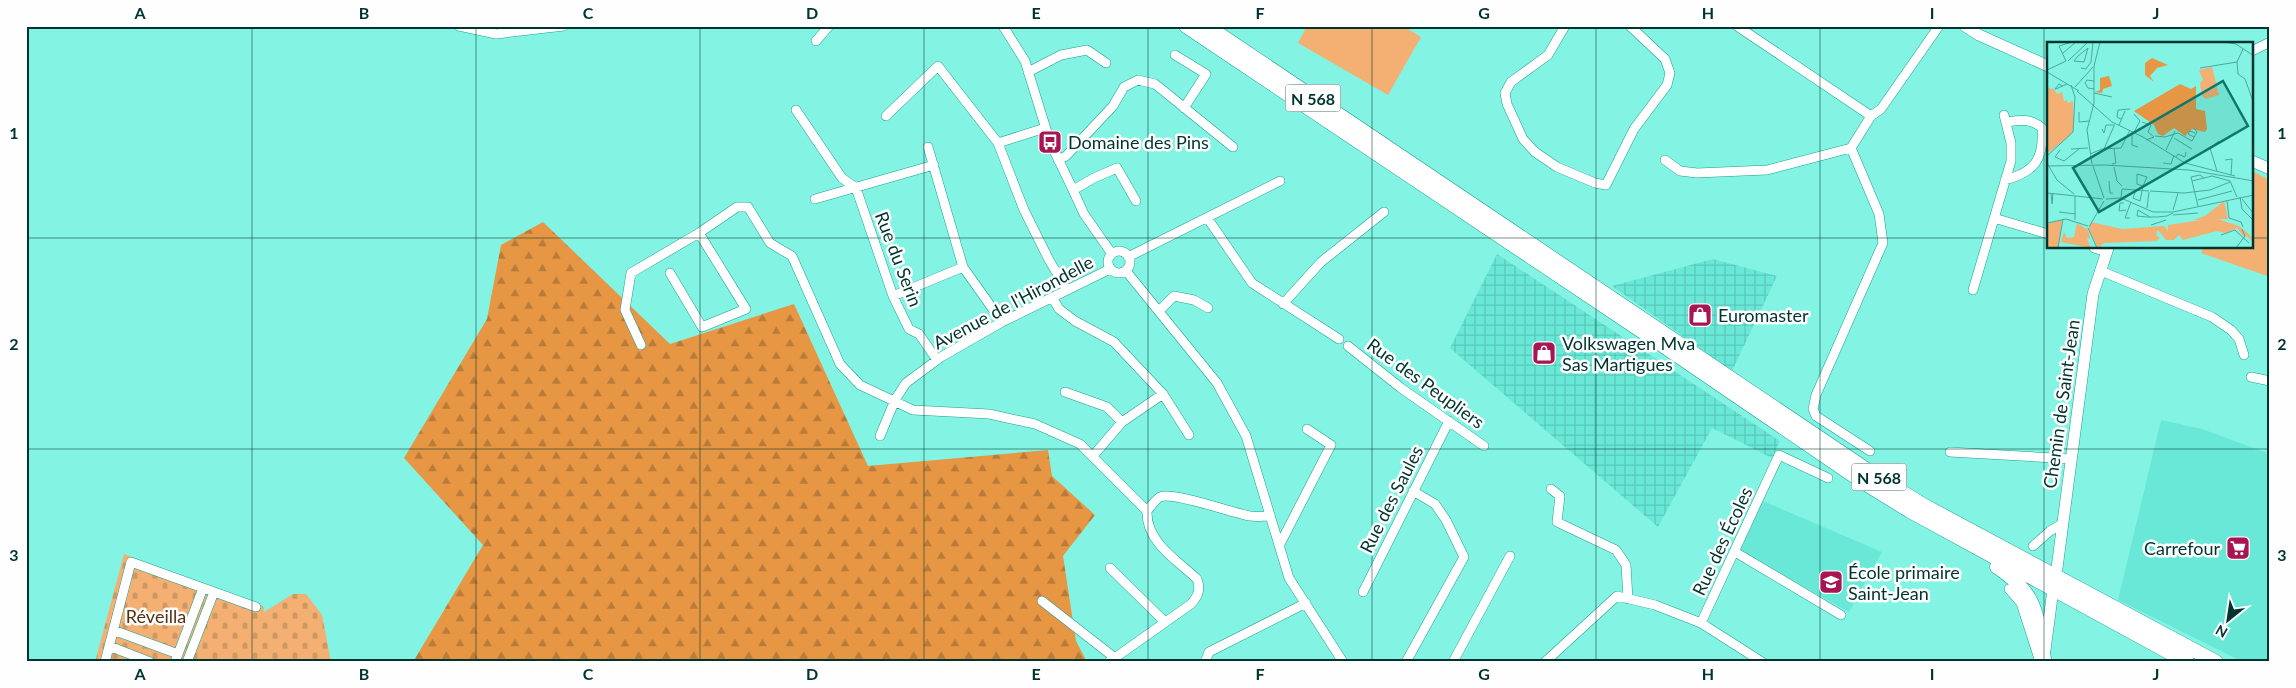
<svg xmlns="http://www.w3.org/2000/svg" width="2296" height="688" viewBox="0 0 2296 688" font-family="Lato,sans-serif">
  <defs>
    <pattern id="industrial-grid" width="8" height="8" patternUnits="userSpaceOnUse" patternTransform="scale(1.25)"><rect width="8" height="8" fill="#6ae8d7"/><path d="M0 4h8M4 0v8" fill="none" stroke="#5ac8b9"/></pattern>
    <pattern id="forest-firs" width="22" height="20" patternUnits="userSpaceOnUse" patternTransform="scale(1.25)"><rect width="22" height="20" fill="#e79644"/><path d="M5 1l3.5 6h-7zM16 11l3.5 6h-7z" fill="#b97b39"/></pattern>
    <pattern id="cemetery-stones" width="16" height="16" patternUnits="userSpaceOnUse" patternTransform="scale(1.25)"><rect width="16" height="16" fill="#f3b072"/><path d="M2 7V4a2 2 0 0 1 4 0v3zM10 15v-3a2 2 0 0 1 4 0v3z" fill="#cf9863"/></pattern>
  </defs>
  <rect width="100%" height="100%" fill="#83f4e4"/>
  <path fill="#6ae8d7" d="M2161 420 2202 429 2270 454V662H2243L2118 600Z
    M1763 501 1882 552 1849 612 1740 551Z"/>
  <path fill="url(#industrial-grid)" d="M1497 254 1780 441 1772 458 1712 428 1658 527 1450 348Z
    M1713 259 1777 276 1732 371 1612 286Z"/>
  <path fill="#f3b072" d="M1307 26H1403L1421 37 1388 95 1298 43Z
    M2252 171 2270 180V277L2201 253 2203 248H2252Z"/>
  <path fill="url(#forest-firs)" d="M543 222 670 344 794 304 868 466 1048 450 1052 476 1095 515 1063 556 1076 641 1087 662H413L483 545 404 458 487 319 501 245Z"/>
  <path fill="url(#cemetery-stones)" d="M124 554 263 606 264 612 293 594H306L322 615 331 662H95Z"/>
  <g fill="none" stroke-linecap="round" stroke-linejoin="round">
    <g stroke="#1c9f90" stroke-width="10">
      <path id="minor" d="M459 26 496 34 564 26
        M1003 26 1025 61 1050 142 1073 190 1084 214 1112 254
        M1565 26 1548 55 1511 82 1505 93 1507 104 1523 139 1535 152 1557 167 1595 183 1606 185 1634 129 1667 85 1670 73 1665 59 1630 26
        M1737 26 1871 116 1881 109 1939 26
        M816 41 829 26
        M2252 51 2270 42
        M1175 55 1206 74 1184 108
        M1028 72 1061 55 1087 50 1106 63
        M796 110 842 178 856 188 893 296 909 329 919 334 937 360
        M886 116 938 66 998 143 1045 128
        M998 143 1024 210 1049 260 1067 290
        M928 147 963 267 1002 322
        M1851 148 1879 214 1883 243 1816 395 1813 409 1816 416 1870 451
        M1058 160 1066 156 1113 106 1124 87 1138 80 1155 84 1233 147
        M1665 160 1680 171 1697 173 1767 170 1851 148 1871 116
        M2005 180C2035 172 2044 159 2042 128 2031 118 2020 120 2006 122
        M1073 190 1094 178 1117 168 1136 201
        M815 199 934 165
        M1994 218 2048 234
        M1208 219 1252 283 1339 339
        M2094 248 2107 252
        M1108 262a11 11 0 1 1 22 0a11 11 0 1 1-22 0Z
        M1128 257 1280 181
        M1126 271 1217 383 1246 436 1289 578 1343 662
        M2101 271 2212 317 2231 330 2239 339 2244 355
        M670 273 702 327 746 309 699 233
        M1973 290 2011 161V143L2004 115
        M893 296 963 267
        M1052 297 1059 309 1075 321 1114 342 1163 394 1189 435
        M1283 304 1321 262 1384 212
        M1159 311 1174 296 1194 300 1208 308
        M641 345 625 310 631 273 699 233 737 207H748L770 243 792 256 840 364 860 385 913 410 989 414 1035 424 1080 444 1147 511
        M1348 346 1401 388 1484 446
        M2251 377 2270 381
        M1065 392 1107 407 1122 422
        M880 436 895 400 906 383 941 357 1002 322 1110 269
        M1950 452 2071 459
        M1093 456 1122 422 1163 394
        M1551 489 1560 496 1557 522 1616 550 1626 565 1628 599
        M1279 546 1331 445 1307 429
        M2033 546 2050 531 2062 524
        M1735 552 1841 615
        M1110 568 1165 622
        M2009 589 2021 603 2040 662
        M1363 592 1449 421
        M1042 601 1115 658
        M1701 623 1779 455 1828 478
        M113 630 178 654
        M109 646 150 662
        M105 662 131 562 256 607
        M175 662 203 588
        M187 662 214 592
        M1109 662 1191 604C1198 596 1201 590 1197 579 1177 560 1146 542 1147 511 1151 506 1155 500 1160 497 1172 491 1232 513 1250 516 1256 517 1263 516 1269 516
        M1205 662 1209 652 1306 603
        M1406 662 1464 557 1446 520 1435 504 1413 491
        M1453 662 1510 556
        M1545 662 1617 596 1655 605 1701 623 1762 662"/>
    </g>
    <g stroke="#1c9f90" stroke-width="12">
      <path id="major" d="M1965 26 1979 35 2048 66
        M2252 161 2270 169
        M2057 568 2093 294 2108 248
        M2045 650 2052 597"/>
    </g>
    <g stroke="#1c9f90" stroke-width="15">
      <path id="highway" d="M1186 26 1649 336 1863 482 1910 511 2187 662
        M1207 26 1870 472 1923 505 2216 662
        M1997 567C2037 593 2037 615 2044 659"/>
    </g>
    <use href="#minor" stroke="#fff" stroke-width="9"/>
    <use href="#major" stroke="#fff" stroke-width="11"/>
    <use href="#highway" stroke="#fff" stroke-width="14"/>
  </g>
  <path fill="none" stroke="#00342e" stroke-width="1" stroke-opacity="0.55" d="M252 26V662M476 26V662M700 26V662M924 26V662M1148 26V662M1372 26V662M1596 26V662M1820 26V662M2044 26V662M26 238H2048M2252 238H2270M26 449H2270"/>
  <defs>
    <g id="bus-square" transform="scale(1.25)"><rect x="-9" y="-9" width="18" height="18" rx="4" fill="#a71552" stroke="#fefefe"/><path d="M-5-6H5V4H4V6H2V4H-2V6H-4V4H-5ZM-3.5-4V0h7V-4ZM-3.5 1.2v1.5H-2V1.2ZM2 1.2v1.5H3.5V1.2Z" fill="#fff"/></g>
    <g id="shop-square" transform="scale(1.25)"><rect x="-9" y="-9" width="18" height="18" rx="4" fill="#a71552" stroke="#fefefe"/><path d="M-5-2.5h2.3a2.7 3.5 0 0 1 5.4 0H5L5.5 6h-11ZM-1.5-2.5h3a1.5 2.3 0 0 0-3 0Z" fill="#fff"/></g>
    <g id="supermarket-square" transform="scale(1.25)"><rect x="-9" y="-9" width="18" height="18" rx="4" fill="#a71552" stroke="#fefefe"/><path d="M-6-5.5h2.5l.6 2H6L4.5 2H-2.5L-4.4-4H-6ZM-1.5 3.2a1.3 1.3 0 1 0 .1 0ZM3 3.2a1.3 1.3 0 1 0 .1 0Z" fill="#fff"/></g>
    <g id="school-square" transform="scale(1.25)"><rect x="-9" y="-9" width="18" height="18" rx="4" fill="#a71552" stroke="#fefefe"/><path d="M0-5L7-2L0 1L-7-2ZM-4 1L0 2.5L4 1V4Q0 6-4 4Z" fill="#fff"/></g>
  </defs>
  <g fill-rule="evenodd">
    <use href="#bus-square" x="1050" y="142"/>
    <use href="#shop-square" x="1700" y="315"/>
    <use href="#shop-square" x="1544" y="353"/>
    <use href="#supermarket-square" x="2238" y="548"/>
    <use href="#school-square" x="1831" y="582"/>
  </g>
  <g text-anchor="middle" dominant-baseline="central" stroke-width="5" stroke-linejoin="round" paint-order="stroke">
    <g fill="#fefefe" stroke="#4c716c" stroke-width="1">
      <rect x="1285.5" y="84.5" width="55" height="27" rx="4"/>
      <rect x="1851.5" y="463.5" width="55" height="27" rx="4"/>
    </g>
    <g font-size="16" font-weight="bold" fill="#00342e">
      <text x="1313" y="98">N 568</text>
      <text x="1879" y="477">N 568</text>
    </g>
    <g font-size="18" fill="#00342e" stroke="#fefefe" text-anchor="start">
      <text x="1068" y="142">Domaine des Pins</text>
      <text x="1718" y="315">Euromaster</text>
      <text x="1562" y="343">Volkswagen Mva<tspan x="1562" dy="21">Sas Martigues</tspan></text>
      <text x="2220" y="548" text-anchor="end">Carrefour</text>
      <text x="1848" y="572">École primaire<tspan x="1848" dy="21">Saint-Jean</tspan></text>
    </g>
    <g font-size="18" fill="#00342e" stroke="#fefefe">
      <text transform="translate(899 259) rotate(69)">Rue du Serin</text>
      <text transform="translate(1013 302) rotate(-28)">Avenue de l'Hirondelle</text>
      <text transform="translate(1426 383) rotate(36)">Rue des Peupliers</text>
      <text transform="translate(2061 404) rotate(-82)">Chemin de Saint-Jean</text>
      <text transform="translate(1391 499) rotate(-63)">Rue des Saules</text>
      <text transform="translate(1722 541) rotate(-65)">Rue des Écoles</text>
    </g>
    <g font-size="18" fill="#51310f" stroke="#fefefe">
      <text x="156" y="616">Réveilla</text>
    </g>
  </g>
  <g transform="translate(2047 42)">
    <rect width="206" height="206" fill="#83f4e4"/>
    <path d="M177 159 181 177 146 178 158 174ZM167 176 192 184 203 193 206 200 199 193 198 196 190 186 178 191 170 189 136 198 132 193 127 198H119L111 188 109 193 113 196 109 199 57 201 53 204 56 206H51L42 187 44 180 75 187 117 184 121 189V183ZM15 178 11 206H0V182ZM30 181 41 188 43 196 40 197 44 206 14 200 17 190 20 196 27 195Z" fill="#f3b072"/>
    <path d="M105 16 121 23 110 26 103 34 107 40 98 33V21ZM62 34 65 44 56 47 55 51 48 50 53 48V36ZM133 42 144 47 149 44V67L158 69 160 87 158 90 145 87 138 94 127 86 116 94 111 92 107 83 87 69Z" fill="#e79644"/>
    <path d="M165 25 172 53 159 57 155 54 153 41 156 38 152 28Z" fill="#f3b072"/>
    <path d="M0 46 7 47 10 52 15 50 17 59 20 58 21 61 26 59 27 84 24 92 0 112Z" fill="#f3b072"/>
    <path fill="none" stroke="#4fa79b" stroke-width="1" d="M177 0 189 2 207 14M196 7 190 20 191 32 198 37 207 62M16 11 29 0M31 14 41 6 37 20M31 14 27 19 37 20M19 19 12 4 25 0M21 19 41 0M34 26 39 27 44 20 46 0M153 26 190 20M0 28 19 19M0 30 32 49M16 44 12 42 8 47H9L20 42M28 45 46 25M47 47 41 46 38 41 40 38 47 39M30 49 65 80 96 95 138 121 188 134M47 51 65 55M32 70V80L43 79M87 72 93 79 87 90M74 77 70 75 71 68 83 67M95 80 104 83 101 90 107 95 99 98M72 83 78 69M55 87 57 91 59 83H68M85 89V103L91 105M108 94 118 95 131 91 145 99 150 90 147 86M147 95 141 92 143 89 148 91M127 96 145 107M24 107 41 106M57 107 67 84M13 108 8 115 17 119 32 107M119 108 128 89M43 112 55 107 74 106 83 88M0 114 26 90 28 55 24 43M129 115 131 112 138 115 139 110M178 118 185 117 184 133M0 121 10 138 27 152M116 121 124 122 127 113M45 122 40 88 47 61V24L53 0M65 122 69 121 67 107M0 124 58 123 142 128 207 139M46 124 57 156M67 125 70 139 75 144M170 129 163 106 172 99M62 139 63 151H66M145 139 144 135 153 133 157 136M89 148 86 156 93 159 96 144 90 142V132L100 135 96 144M103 149 137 151 163 148 183 140M0 151 29 154M4 151 5 162 6 151M28 154V178M29 154 56 157M193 155 195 167 207 179M74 156 75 147 102 149M59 157 74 156 106 170H126L207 153M195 157 207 172M151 158 185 149M180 159 182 176 194 180 196 185M77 161H73L72 169 79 168M151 164 145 139 165 134 183 139 190 155M100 166 102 150M126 168 131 151M12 170 29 172M126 173 151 171M103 175 91 168 90 174 100 175H110L120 174 126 171M83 176H78L84 160M0 181 19 177 41 184M104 183 119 178M42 185 57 159M41 186 50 206M174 193 188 188 202 201M11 206 16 177M189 206 198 194 195 187"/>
    <path fill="#0f766e" fill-opacity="0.15" stroke="#0f766e" stroke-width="2.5" d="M176 39 201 84 52 170 26 126Z"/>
    <rect width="206" height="206" fill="none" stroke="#00342e" stroke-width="2.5"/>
  </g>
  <rect width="2296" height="688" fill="none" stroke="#fefefe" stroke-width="55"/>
  <g transform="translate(2228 620) rotate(210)" stroke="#fefefe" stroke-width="4" paint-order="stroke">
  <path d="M0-4L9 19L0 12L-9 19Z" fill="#00342e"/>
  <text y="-8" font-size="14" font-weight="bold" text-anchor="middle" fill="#00342e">N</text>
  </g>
  <rect x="28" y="28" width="2240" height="632" fill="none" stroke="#00342e" stroke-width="2"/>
  <g font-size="16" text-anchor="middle" font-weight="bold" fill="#00342e">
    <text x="140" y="19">A</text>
    <text x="364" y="19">B</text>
    <text x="588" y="19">C</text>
    <text x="812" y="19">D</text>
    <text x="1036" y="19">E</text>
    <text x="1260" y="19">F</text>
    <text x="1484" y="19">G</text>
    <text x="1708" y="19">H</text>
    <text x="1932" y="19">I</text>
    <text x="2156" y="19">J</text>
    <text x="14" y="139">1</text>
    <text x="2282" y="139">1</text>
    <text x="14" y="350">2</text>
    <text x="2282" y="350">2</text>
    <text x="14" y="561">3</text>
    <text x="2282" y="561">3</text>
    <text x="140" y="680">A</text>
    <text x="364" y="680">B</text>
    <text x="588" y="680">C</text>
    <text x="812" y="680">D</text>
    <text x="1036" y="680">E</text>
    <text x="1260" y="680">F</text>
    <text x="1484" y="680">G</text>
    <text x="1708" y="680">H</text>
    <text x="1932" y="680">I</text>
    <text x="2156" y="680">J</text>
  </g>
</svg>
